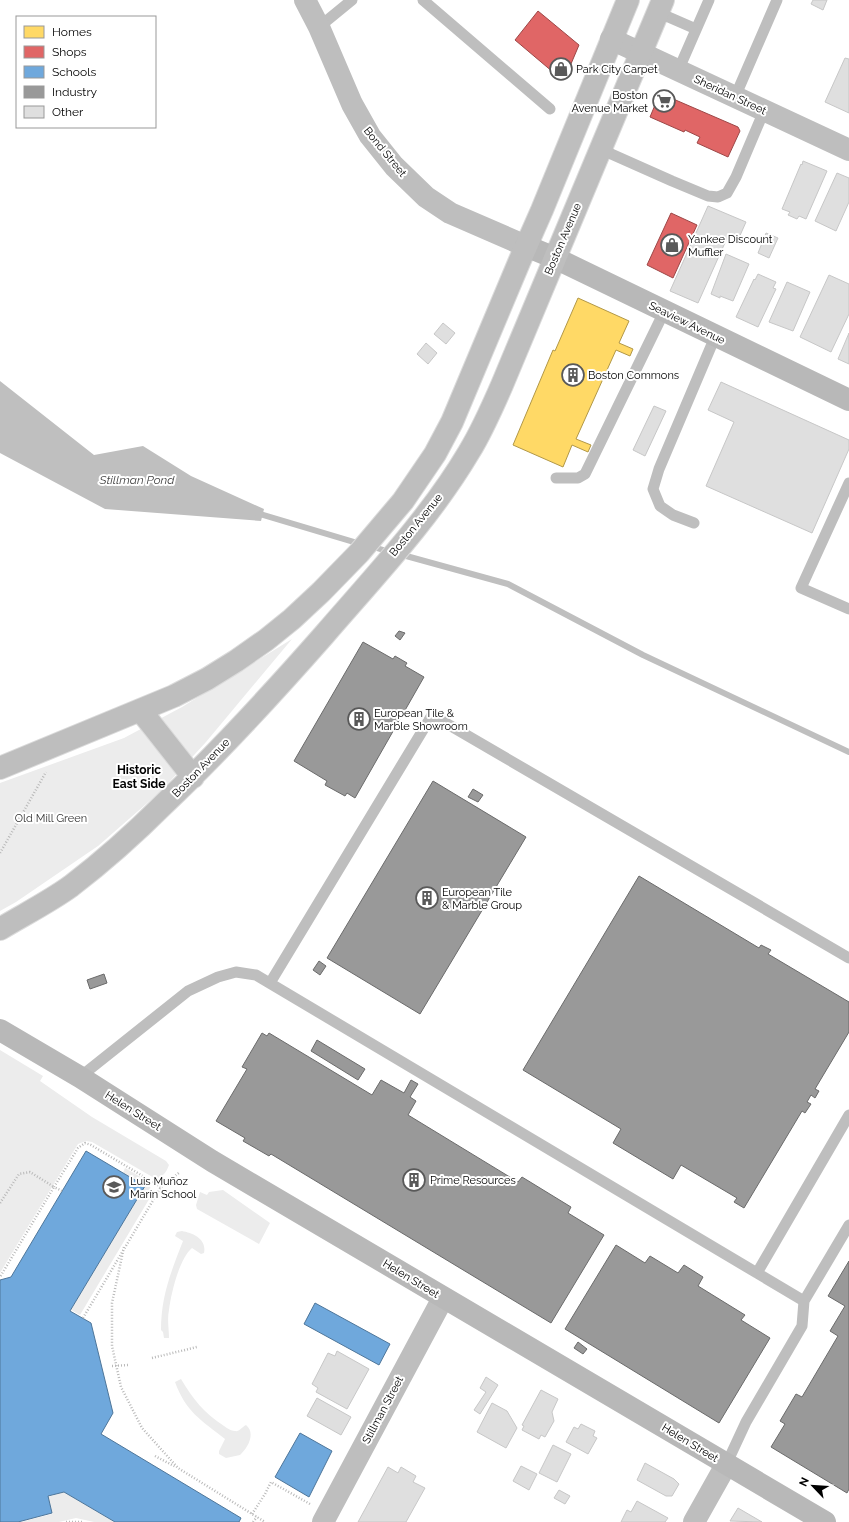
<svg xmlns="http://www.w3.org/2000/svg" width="849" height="1522" viewBox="0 0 849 1522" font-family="Raleway,sans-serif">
  <rect width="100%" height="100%" fill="#fff"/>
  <path fill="#ececec" d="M292 639 206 742 161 791 98 846 16 902 0 911V783L124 738 182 707Z
    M0 1050 43 1076 40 1081 92 1117 166 1161 169 1165C166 1173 163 1176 156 1179L92 1142 86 1141 78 1144 0 1273Z
    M125 1168C135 1174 155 1182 151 1196L80 1315 71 1310 145 1186 123 1173Z
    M223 1190 270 1223 259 1244 197 1209 196 1205 200 1192 207 1195 209 1192Z
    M182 1231C193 1233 207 1239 204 1253L201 1254 192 1248C179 1259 171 1294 169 1310 167 1319 169 1329 169 1338H164L163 1332 161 1330C161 1296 171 1272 183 1241L175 1236 177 1232Z
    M181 1379C193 1399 204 1413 224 1426 227 1428 231 1431 235 1431 239 1432 242 1427 246 1425 256 1433 248 1448 240 1455L226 1458 219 1454V1451L225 1439C201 1420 186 1412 175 1382Z
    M64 1492 114 1522H94L76 1518 59 1522H21L52 1514 48 1497Z"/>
  <path fill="#bfbfbf" d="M0 381 94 455 143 446 191 476 264 509 261 521 105 509 0 453Z"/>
  <path fill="#ffd966" stroke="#b29847" d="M578 298 629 321 619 343 633 349 630 356 616 350 576 439 591 445 588 452 572 445 563 467 513 445 553 350 555 351Z"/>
  <path fill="#e06666" stroke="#9d4747" d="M538 11 579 45 565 78H560L515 40Z
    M664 95 738 127 740 131 728 157 697 143 700 137 685 130 684 132 650 117 655 105 659 107Z
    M671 213 697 225 673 278 647 265Z"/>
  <path fill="#6fa8dc" stroke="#4e769a" d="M86 1151 145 1186 70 1311 91 1323 113 1413 101 1434 241 1518 239 1522H115L64 1492 48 1496 52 1513 18 1522H0V1280L11 1277Z
    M315 1303 390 1344 379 1365 304 1324Z
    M300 1433 332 1451 309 1497 275 1477Z"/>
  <path fill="#999" stroke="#6b6b6b" d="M399 631 405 633 400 640 395 636Z
    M363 642 393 659 395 656 407 663 405 666 424 677 355 798 347 793 345 796 325 785 327 781 294 761Z
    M433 781 526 837 420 1014 327 958Z
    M473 789 483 795 478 802 468 797Z
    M639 876 759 948 761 945 771 950 768 954 849 1002V1032L815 1089 819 1091 815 1098 811 1095 807 1102 811 1104 805 1113 802 1111 744 1208 734 1202 737 1198 681 1165 673 1179 613 1143 621 1129 523 1070Z
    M319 961 326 966 320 975 313 970Z
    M104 974 107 983 90 989 87 980Z
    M262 1033 267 1036 269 1033 372 1095 381 1080 404 1093 411 1080 418 1084 410 1097 416 1101 408 1115 518 1182 522 1177 571 1207 568 1213 604 1235 551 1323 271 1154 269 1156 243 1141 245 1138 216 1121 247 1069 242 1067Z
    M317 1040 365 1069 358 1080 311 1051Z
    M616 1245 645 1263 650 1256 678 1273 684 1265 703 1277 698 1286 745 1315 741 1320 770 1338 719 1423 565 1329Z
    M849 1261V1489L847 1493 771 1447 785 1424 780 1421 796 1394 802 1397 838 1336 830 1331 845 1306 828 1296Z
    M578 1342 587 1349 583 1354 574 1348Z"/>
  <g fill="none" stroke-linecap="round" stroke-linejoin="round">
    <path stroke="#bfbfbf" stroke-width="6" d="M257 513 361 544
      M370 546 390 552
      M399 554 508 584 643 655 849 752"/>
  </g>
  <path fill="#dfdfdf" stroke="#c7c7c7" d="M813 0H827L823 10 811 4Z
    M845 58 849 59V113L825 102Z
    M803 161 827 171 806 219 799 216 797 219 788 215 790 212 782 209 801 164 802 165Z
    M837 173 849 178V202L836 231 815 221Z
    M708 206 746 222 738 240 728 236 698 303 670 291Z
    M766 233 778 238 769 258 758 253Z
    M726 254 749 264 733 301 720 296V298L711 294Z
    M758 274 776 282 773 288 776 289 758 327 736 317 754 279 755 280Z
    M829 275 849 284V314L831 352 800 337Z
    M787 282 810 292 793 331 769 322Z
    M443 323 455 333 446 344 434 334Z
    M849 333V364L838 359Z
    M426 343 437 353 428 364 417 354Z
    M721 382 849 440V449L812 533 706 486 734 422 708 410Z
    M654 406 666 411 645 456 633 450Z
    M337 1351 369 1369 347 1409 316 1392 318 1388 312 1384 328 1353 335 1356Z
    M486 1377 498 1385 480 1414 474 1410 486 1392 480 1388Z
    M541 1390 558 1399 552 1412 554 1421 545 1437 541 1435 539 1439 522 1430 524 1426 522 1425Z
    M317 1398 351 1417 341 1435 307 1416Z
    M492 1403 507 1411 517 1428 506 1448 477 1432Z
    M581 1424 595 1431 593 1436 597 1438 588 1454 566 1442 574 1427 578 1429Z
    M553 1445 571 1454 557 1482 539 1473Z
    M645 1463 674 1479 679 1484 672 1496H666L637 1480Z
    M521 1466 537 1474 529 1490 513 1481Z
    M388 1467 398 1473 401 1467 416 1476 413 1482 425 1488 406 1522H358Z
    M559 1490 570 1496 565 1504 554 1498Z
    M637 1501 668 1518 665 1522H621L627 1510 631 1512Z
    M738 1508 762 1522 730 1521Z"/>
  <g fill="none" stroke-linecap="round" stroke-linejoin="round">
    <g stroke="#dbdbdb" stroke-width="24">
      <path id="primary" d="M141 711 193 777
        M0 768 174 696 207 679 236 661 266 640 292 619 321 592 359 553 403 501 435 454 452 422 520 260 542 210 628 0
        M0 929C23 915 49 902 71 886 105 860 134 834 164 804 220 751 273 693 324 635 374 577 430 518 469 452 482 431 492 408 502 385L663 0"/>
    </g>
    <path stroke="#b9b9b9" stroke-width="2.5" stroke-dasharray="1 2" stroke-linecap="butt" d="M0 853 46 772
      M62 1191 54 1187 78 1148 85 1143 91 1145 161 1187
      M0 1203 19 1174 30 1172 54 1187 0 1277
      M124 1247 112 1303V1346L121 1387 142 1428 178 1468 265 1522
      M83 1318 161 1187 180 1172
      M152 1358 197 1347
      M112 1366 128 1365
      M155 1456 176 1467
      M252 1514 265 1494 271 1482 310 1504
      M66 1522H84
      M253 1522 257 1517"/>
    <path stroke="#bebebe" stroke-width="11" d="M423 0 550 109
      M657 12 696 29
      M319 27 352 0
      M678 71 709 0
      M735 97 777 0
      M600 149 672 181 708 196 718 197 727 193 736 177 764 111
      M556 478H578L585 474 664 312
      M849 483 801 588 849 609
      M694 523 673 515 660 506 653 489 659 469 715 337
      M270 983 432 715 849 958
      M80 1077 188 991 218 977 236 972 256 975 804 1301
      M757 1273 849 1115
      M726 1465 746 1422 802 1326 804 1301 849 1225"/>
    <path stroke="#bebebe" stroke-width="22" d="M305 0 319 27 352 104 370 136 394 166 426 197 450 213 526 246
      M611 39 849 150
      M323 1522 443 1298
      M694 1522 726 1465"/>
    <path stroke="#b8b8b8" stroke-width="22" d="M526 246 555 258 849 400
      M0 1030 80 1077 212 1161 825 1522"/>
    <use href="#primary" stroke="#bebebe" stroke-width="22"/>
  </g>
  <defs>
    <g id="shop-ring" transform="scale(1.15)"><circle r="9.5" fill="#fff" stroke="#595959" stroke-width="1.5"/><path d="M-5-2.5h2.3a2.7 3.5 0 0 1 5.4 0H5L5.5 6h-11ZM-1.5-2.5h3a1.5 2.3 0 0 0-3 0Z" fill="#595959"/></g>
    <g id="supermarket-ring" transform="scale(1.15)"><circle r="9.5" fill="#fff" stroke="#595959" stroke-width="1.5"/><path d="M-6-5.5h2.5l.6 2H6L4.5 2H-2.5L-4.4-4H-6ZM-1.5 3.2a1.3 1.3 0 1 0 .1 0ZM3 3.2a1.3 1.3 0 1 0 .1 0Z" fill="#595959"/></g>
    <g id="building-ring" transform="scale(1.15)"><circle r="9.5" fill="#fff" stroke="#595959" stroke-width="1.5"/><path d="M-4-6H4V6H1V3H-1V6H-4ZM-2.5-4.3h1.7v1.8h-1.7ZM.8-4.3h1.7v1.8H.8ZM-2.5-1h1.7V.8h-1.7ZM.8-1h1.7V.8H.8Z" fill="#595959"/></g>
    <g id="school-ring" transform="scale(1.15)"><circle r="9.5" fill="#fff" stroke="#595959" stroke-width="1.5"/><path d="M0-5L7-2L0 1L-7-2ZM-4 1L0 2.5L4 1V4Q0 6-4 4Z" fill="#595959"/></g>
  </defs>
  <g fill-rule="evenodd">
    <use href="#shop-ring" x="561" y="69"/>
    <use href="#supermarket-ring" x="664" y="101"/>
    <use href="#shop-ring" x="672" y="245"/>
    <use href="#building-ring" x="573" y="375"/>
    <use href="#building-ring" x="359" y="719"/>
    <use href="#building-ring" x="427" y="898"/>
    <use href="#building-ring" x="414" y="1180"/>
    <use href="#school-ring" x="114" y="1187"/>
  </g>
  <g text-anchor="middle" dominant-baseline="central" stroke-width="4" stroke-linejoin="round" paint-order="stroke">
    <g font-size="11" fill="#000" stroke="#fff" text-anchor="start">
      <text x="576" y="69">Park City Carpet</text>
      <text x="648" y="95" text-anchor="end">Boston<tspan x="648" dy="13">Avenue Market</tspan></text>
      <text x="688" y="239">Yankee Discount<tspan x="688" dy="13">Muffler</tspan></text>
      <text x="588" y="375">Boston Commons</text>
      <text x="374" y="713">European Tile &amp;<tspan x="374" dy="13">Marble Showroom</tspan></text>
      <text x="442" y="892">European Tile<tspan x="442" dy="13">&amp; Marble Group</tspan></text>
      <text x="430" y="1180">Prime Resources</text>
      <text x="130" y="1181">Luis Muñoz<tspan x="130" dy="13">Marín School</tspan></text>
    </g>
    <g font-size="11" fill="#000" stroke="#fff">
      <text transform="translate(730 95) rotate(25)">Sheridan Street</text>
      <text transform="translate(385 152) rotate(51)">Bond Street</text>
      <text transform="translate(563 239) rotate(-67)">Boston Avenue</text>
      <text transform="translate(687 323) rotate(26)">Seaview Avenue</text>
      <text transform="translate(416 525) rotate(-51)">Boston Avenue</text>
      <text transform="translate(201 768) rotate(-46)">Boston Avenue</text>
      <text transform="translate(133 1111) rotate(32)">Helen Street</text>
      <text transform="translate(411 1279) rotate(31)">Helen Street</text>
      <text transform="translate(383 1410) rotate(-62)">Stillman Street</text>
      <text transform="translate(690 1443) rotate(31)">Helen Street</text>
    </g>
    <g font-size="11" fill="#333" stroke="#fff">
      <text x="51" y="818">Old Mill Green</text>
    </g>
    <g font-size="12" font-style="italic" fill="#444" stroke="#fff">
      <text x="137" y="480">Stillman Pond</text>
    </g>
    <g font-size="12" font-weight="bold" fill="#000" stroke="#fff">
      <text x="139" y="770">Historic<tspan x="139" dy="14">East Side</tspan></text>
    </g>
  </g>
  <rect x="16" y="16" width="140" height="112" fill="#ffffff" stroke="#999999"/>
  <rect x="24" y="26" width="20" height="12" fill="#ffd966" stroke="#999999"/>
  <text x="52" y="36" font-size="12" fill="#000000">Homes</text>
  <rect x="24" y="46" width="20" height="12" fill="#e06666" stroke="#999999"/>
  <text x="52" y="56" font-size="12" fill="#000000">Shops</text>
  <rect x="24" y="66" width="20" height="12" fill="#6fa8dc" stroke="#999999"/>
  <text x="52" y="76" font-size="12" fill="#000000">Schools</text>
  <rect x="24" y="86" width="20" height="12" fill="#999999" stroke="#999999"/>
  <text x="52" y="96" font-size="12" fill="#000000">Industry</text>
  <rect x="24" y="106" width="20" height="12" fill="#dfdfdf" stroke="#999999"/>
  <text x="52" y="116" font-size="12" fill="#000000">Other</text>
  <g transform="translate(813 1486) rotate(295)" stroke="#ffffff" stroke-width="3" paint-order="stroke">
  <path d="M0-3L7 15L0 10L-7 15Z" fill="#000000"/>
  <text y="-6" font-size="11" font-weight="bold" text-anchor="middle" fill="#000000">N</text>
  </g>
</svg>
